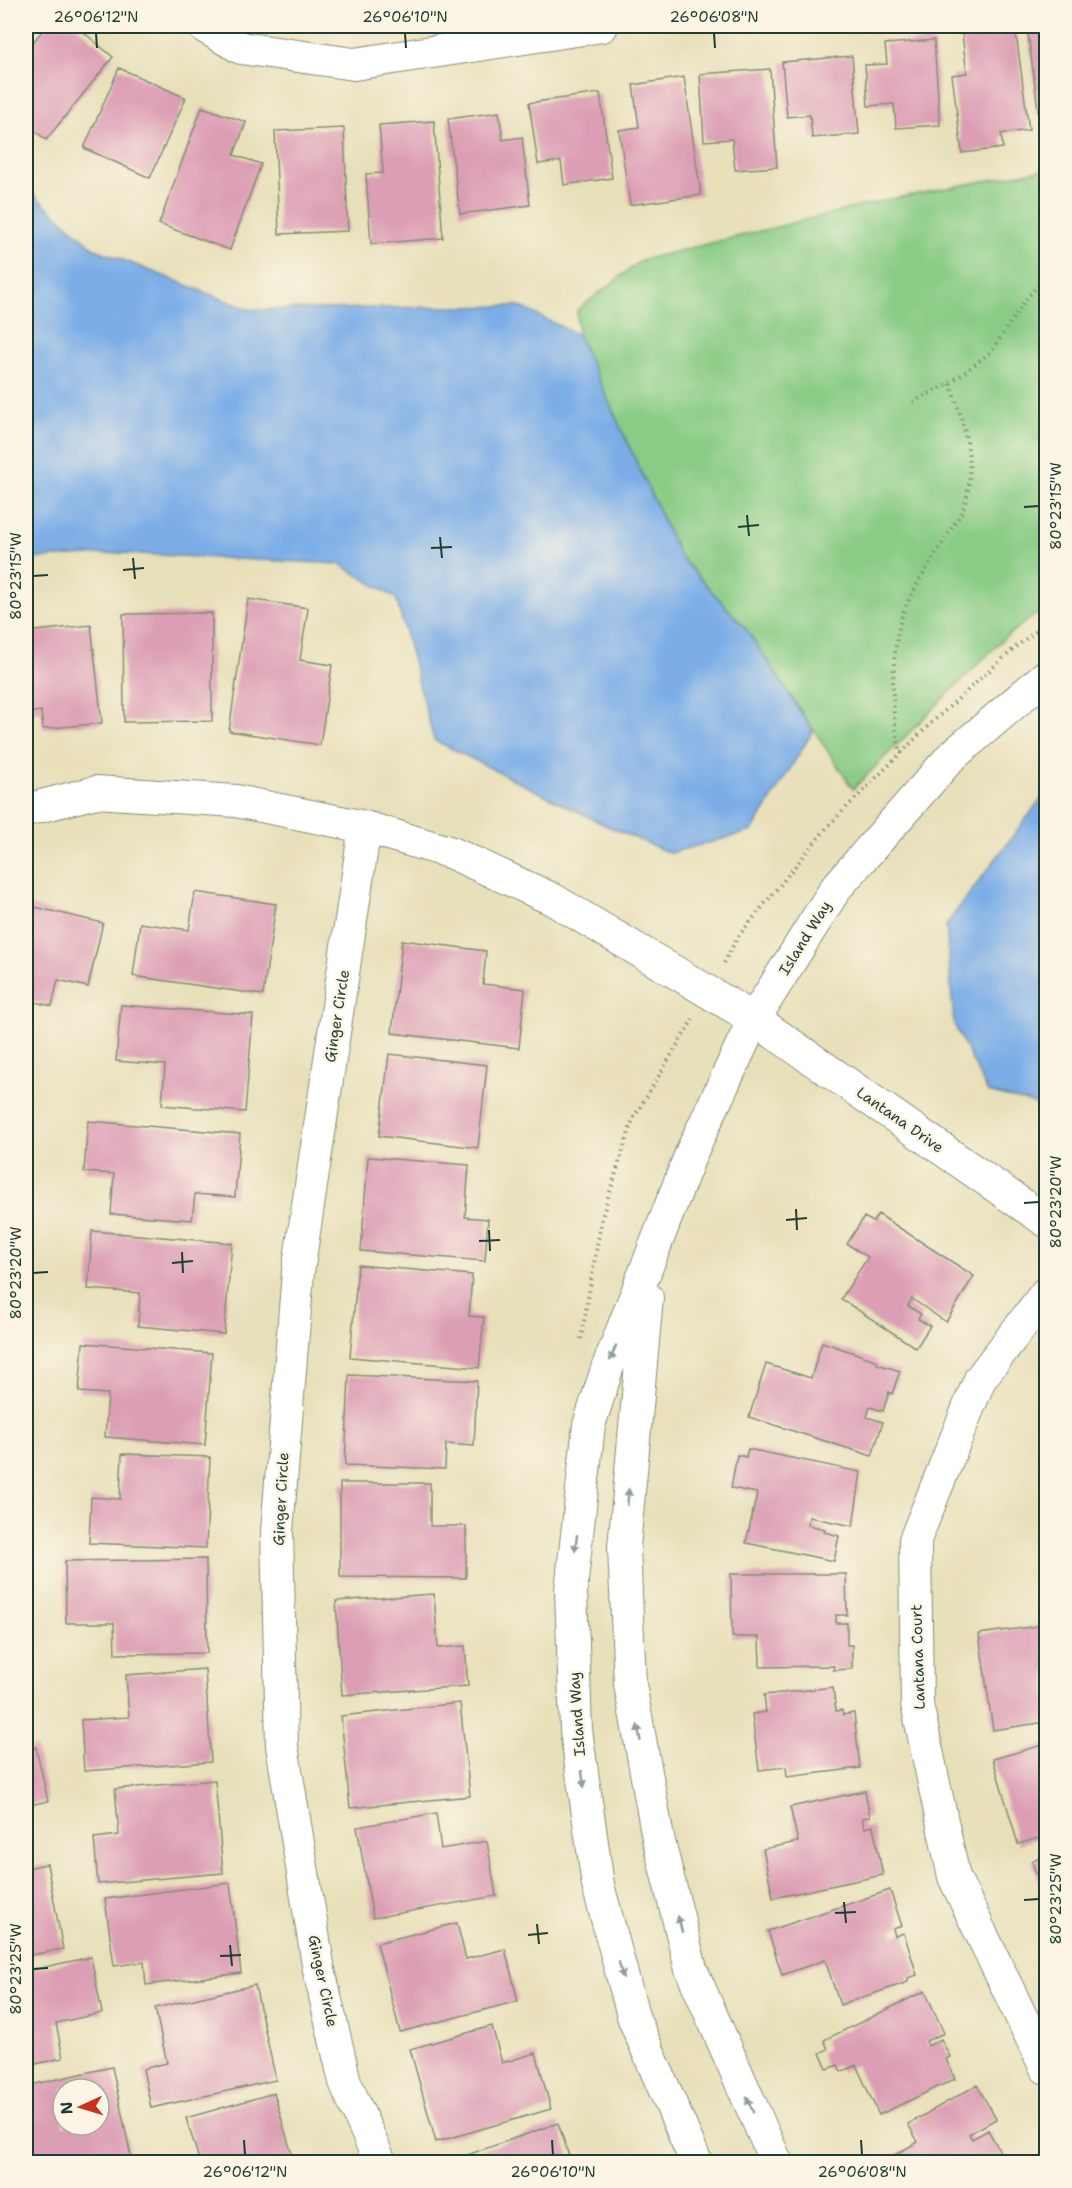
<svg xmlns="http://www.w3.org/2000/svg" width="1072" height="2188" viewBox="0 0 1072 2188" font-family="'Shantell Sans',sans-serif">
  <rect width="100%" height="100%" fill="#fcf5e5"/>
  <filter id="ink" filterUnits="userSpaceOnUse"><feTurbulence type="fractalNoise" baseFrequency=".0167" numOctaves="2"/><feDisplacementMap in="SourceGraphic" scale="12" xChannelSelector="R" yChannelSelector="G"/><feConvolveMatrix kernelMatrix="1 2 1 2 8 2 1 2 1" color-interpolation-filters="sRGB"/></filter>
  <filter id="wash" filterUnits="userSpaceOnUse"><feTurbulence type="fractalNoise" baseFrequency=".008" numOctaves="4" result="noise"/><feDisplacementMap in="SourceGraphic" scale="24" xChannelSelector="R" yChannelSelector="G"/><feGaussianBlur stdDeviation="1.35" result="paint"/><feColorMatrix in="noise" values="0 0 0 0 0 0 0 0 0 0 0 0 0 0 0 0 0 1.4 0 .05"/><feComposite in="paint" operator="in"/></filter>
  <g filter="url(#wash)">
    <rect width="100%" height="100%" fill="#e8e0ba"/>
    <path fill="#8acc85" stroke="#54845c" stroke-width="1.5" d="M1046 169V607L1004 638 853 789 747 630 679 555 578 335 577 310 642 260 886 200Z"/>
    <path fill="#7bade7" stroke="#4d758e" stroke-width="1.5" d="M26 188 95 249 250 310 519 306 578 335 679 555 747 630 813 731 752 831 670 853 605 825 434 740 396 598 340 564 120 553 26 559Z
      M1046 795V1107L988 1092 954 1024 946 925 1041 799Z"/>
    <g id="blocks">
      <path fill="#dc9eb4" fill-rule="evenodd" d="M46 26H76L113 57 46 140 26 123V51Z
        M969 26H1015L1029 130 1001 134 1003 148 962 153 952 75 967 73 961 27Z
        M1027 26H1046V116L1039 117Z
        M934 40 940 125 896 128 894 104 868 106 865 65 887 64 885 44Z
        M852 56 859 134 812 138 810 115 787 117 782 62Z
        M119 68 186 98 150 178 84 148Z
        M770 69 777 167 735 170 732 139 704 141 700 74Z
        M684 77 701 195 630 205 619 130 639 127 633 85Z
        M600 93 612 178 564 185 561 161 538 164 529 103Z
        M202 107 246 122 234 155 261 164 230 250 159 224Z
        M499 112 503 140 522 137 530 205 460 214 448 119Z
        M434 121 443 238 371 244 366 174 383 173 379 125Z
        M344 128 348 231 279 234 275 131Z
        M248 599 308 608 300 660 332 665 320 745 229 731Z
        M212 613V721L124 722 123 614Z
        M91 625 102 723 43 729 41 711 26 713V632Z
        M195 892 276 904 263 995 133 976 140 923 189 930Z
        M26 905 103 923 88 987 58 980 52 1006 26 1000Z
        M402 940 486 951 483 984 525 989 519 1048 392 1033Z
        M121 1005 253 1015 245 1112 162 1105 165 1065 116 1061Z
        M389 1054 487 1065 478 1148 379 1136Z
        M88 1121 240 1134 235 1197 195 1194 192 1220 111 1214 114 1174 84 1172Z
        M368 1157 469 1165 465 1217 488 1219 485 1261 361 1251Z
        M878 1214 974 1276 946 1322 912 1299 908 1306 921 1314 918 1319 930 1326 916 1348 841 1299 868 1257 847 1244 864 1217 873 1222Z
        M92 1231 232 1243 224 1334 138 1326 140 1293 88 1289Z
        M358 1265 472 1275 469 1316 484 1317 479 1368 350 1357Z
        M822 1342 878 1361 877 1364 900 1371 892 1394 889 1392 883 1411 870 1407 867 1417 883 1422 872 1456 749 1417 766 1364 811 1378Z
        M83 1343 212 1353 205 1445 105 1437 108 1394 79 1392Z
        M349 1375 477 1381 474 1446 446 1444 445 1469 345 1465Z
        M748 1449 861 1472 853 1526 809 1517 808 1525 825 1529 824 1532 839 1536 834 1561 746 1543 757 1493 731 1488 737 1455 746 1457Z
        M122 1454 210 1457 206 1548 89 1543 91 1497 120 1499Z
        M1046 1457V1475L1038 1464Z
        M340 1483H430V1526H466V1578L340 1577Z
        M206 1559 207 1653 115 1654 114 1623H66L65 1561Z
        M731 1574H846L847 1615H836V1623H847V1645H852V1669L833 1670 834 1666 760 1667 759 1637H732Z
        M434 1594 438 1648 465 1646 468 1686 342 1695 336 1601Z
        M1046 1625V1722L993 1730 979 1634Z
        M205 1669 211 1762 84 1771 81 1720 129 1717 126 1675Z
        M833 1687 836 1711 842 1710 843 1715 854 1713 860 1768 787 1777 786 1767 759 1770 752 1714 766 1712 764 1695Z
        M460 1703 470 1796 350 1808 341 1716Z
        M1046 1744V1836L1018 1844 993 1759Z
        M36 1747 48 1801 26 1806V1750Z
        M215 1780 223 1873 98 1884 94 1838 119 1835 115 1789Z
        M865 1791 870 1817 862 1818 864 1828 873 1826 883 1875 773 1898 763 1849 798 1842 790 1807Z
        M436 1813 441 1849 487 1841 496 1896 373 1918 357 1827Z
        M1046 1856V1906L1032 1861Z
        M47 1864 63 1949 26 1956V1868Z
        M230 1883 241 1973 146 1985 144 1962 114 1966 105 1899Z
        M890 1890 902 1926 893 1929 895 1936 904 1933 917 1975 908 1978V1982L840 2005 825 1960 782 1975 768 1931Z
        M457 1923 466 1959 505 1949 518 2001 400 2032 377 1943Z
        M91 1957 102 2013 56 2023 63 2058 26 2066V1971Z
        M255 1985 276 2080 151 2108 143 2069 167 2063 155 2008Z
        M925 1991 944 2033 926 2041 928 2046 941 2039 950 2057 946 2059 955 2079 879 2115 856 2065 841 2072 838 2065 827 2069 820 2053 828 2049 824 2040Z
        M492 2026 502 2063 536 2053 551 2109 436 2142 410 2049Z
        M112 2067 131 2157 105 2162H26V2086ZM63 2089H99V2125H63Z
        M977 2085 996 2119 969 2134 972 2139 988 2130 1006 2162H882L918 2142 908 2124Z
        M274 2093 294 2162H189L199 2159 186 2118Z
        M558 2123 571 2162H453V2160Z"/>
    </g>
  </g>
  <g filter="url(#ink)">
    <use href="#blocks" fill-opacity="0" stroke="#848e77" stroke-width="1.5"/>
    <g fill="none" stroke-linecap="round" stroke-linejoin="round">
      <g stroke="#848e77" stroke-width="34">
        <path id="minor" d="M203 26 241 48 354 64 602 26
          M26 810 96 792 236 801 365 827 452 853 552 899 754 1019 1046 1221
          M365 827 298 1272 277 1531 282 1746 319 1970 345 2082 380 2162
          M1046 1293 980 1379 915 1540 917 1704 954 1877 1046 2068
          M647 1298 624 1547 630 1684 658 1838 691 1969 776 2162
          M696 2162 634 2019 598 1885 576 1730 571 1590 589 1425 607 1369 692 1151 754 1019 836 888 950 758 1046 676"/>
      </g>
      <path stroke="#848e77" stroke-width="4" stroke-dasharray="1.5 4.5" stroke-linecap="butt" d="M913 402 950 383 991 352 1026 299 1046 276
        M902 754C888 722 891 637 906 606 918 580 935 556 950 531 955 522 963 513 965 503 977 463 963 421 950 383
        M724 963 737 938 828 826 928 726 1019 644 1046 624
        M581 1339 602 1217 633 1119 693 1019"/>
      <use href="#minor" stroke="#fff" stroke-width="32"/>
    </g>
    <defs><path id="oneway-solid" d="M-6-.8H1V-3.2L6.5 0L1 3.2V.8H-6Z" transform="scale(1.5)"/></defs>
    <g fill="#8f9e9a">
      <use href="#oneway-solid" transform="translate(613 1353) rotate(112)"/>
      <use href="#oneway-solid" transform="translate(628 1497) rotate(-85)"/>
      <use href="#oneway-solid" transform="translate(576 1543) rotate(97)"/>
      <use href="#oneway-solid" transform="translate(639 1733) rotate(-100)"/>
      <use href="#oneway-solid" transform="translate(583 1779) rotate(82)"/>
      <use href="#oneway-solid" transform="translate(680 1924) rotate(-104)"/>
      <use href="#oneway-solid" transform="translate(621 1970) rotate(75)"/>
      <use href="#oneway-solid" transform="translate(750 2105) rotate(-114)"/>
    </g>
  </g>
  <path fill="none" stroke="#1f3d34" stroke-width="2" d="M96 33 97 48M405 33 406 48M714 33 715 48M1024 507 1039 506M747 515 749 536M738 527 759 525M440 537 442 558M431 548 452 547M133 558 135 579M123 570 144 568M33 576 48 575M1024 1203 1039 1202M796 1209 797 1230M786 1220 807 1218M489 1230 490 1251M479 1241 500 1240M182 1252 183 1273M172 1263 193 1261M33 1273 48 1272M1024 1900 1039 1899M844 1902 846 1923M835 1913 856 1912M537 1924 539 1944M528 1935 548 1933M230 1945 232 1966M220 1956 241 1955M33 1969 48 1968M244 2140 245 2155M552 2140 553 2155M861 2140 862 2155"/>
  <g text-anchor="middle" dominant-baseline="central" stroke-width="5" stroke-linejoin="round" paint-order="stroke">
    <g font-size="15" fill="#1f3d34" stroke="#fcf5e5">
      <text transform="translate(805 938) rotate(-58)">Island Way</text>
      <text transform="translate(337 1016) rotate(-81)">Ginger Circle</text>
      <text transform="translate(900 1120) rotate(35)">Lantana Drive</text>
      <text transform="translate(281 1499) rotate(-87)">Ginger Circle</text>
      <text transform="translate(918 1657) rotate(-92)">Lantana Court</text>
      <text transform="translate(577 1714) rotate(-94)">Island Way</text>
      <text transform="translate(323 1981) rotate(78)">Ginger Circle</text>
    </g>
  </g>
  <rect width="1072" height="2188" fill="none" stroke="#fcf5e5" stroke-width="66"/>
  <g transform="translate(81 2107) rotate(266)"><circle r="28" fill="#fcf5e5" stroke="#a4ab9e" stroke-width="1.5"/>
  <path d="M0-4.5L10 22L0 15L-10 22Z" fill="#c8321e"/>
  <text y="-9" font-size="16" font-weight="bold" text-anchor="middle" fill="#1f3d34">N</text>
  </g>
  <rect x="33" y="33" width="1006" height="2122" fill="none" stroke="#1f3d34" stroke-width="2"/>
  <g font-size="15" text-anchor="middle" fill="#1f3d34">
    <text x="96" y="22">26°06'12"N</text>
    <text x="405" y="22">26°06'10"N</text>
    <text x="714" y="22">26°06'08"N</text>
    <text transform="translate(1056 506) rotate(-90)" y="5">80°23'15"W</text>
    <text transform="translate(16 576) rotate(-90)" y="5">80°23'15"W</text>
    <text transform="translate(1056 1202) rotate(-90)" y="5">80°23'20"W</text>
    <text transform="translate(16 1273) rotate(-90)" y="5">80°23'20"W</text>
    <text transform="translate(1056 1899) rotate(-90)" y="5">80°23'25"W</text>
    <text transform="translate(16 1969) rotate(-90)" y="5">80°23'25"W</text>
    <text x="245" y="2177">26°06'12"N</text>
    <text x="553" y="2177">26°06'10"N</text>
    <text x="862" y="2177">26°06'08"N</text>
  </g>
</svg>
